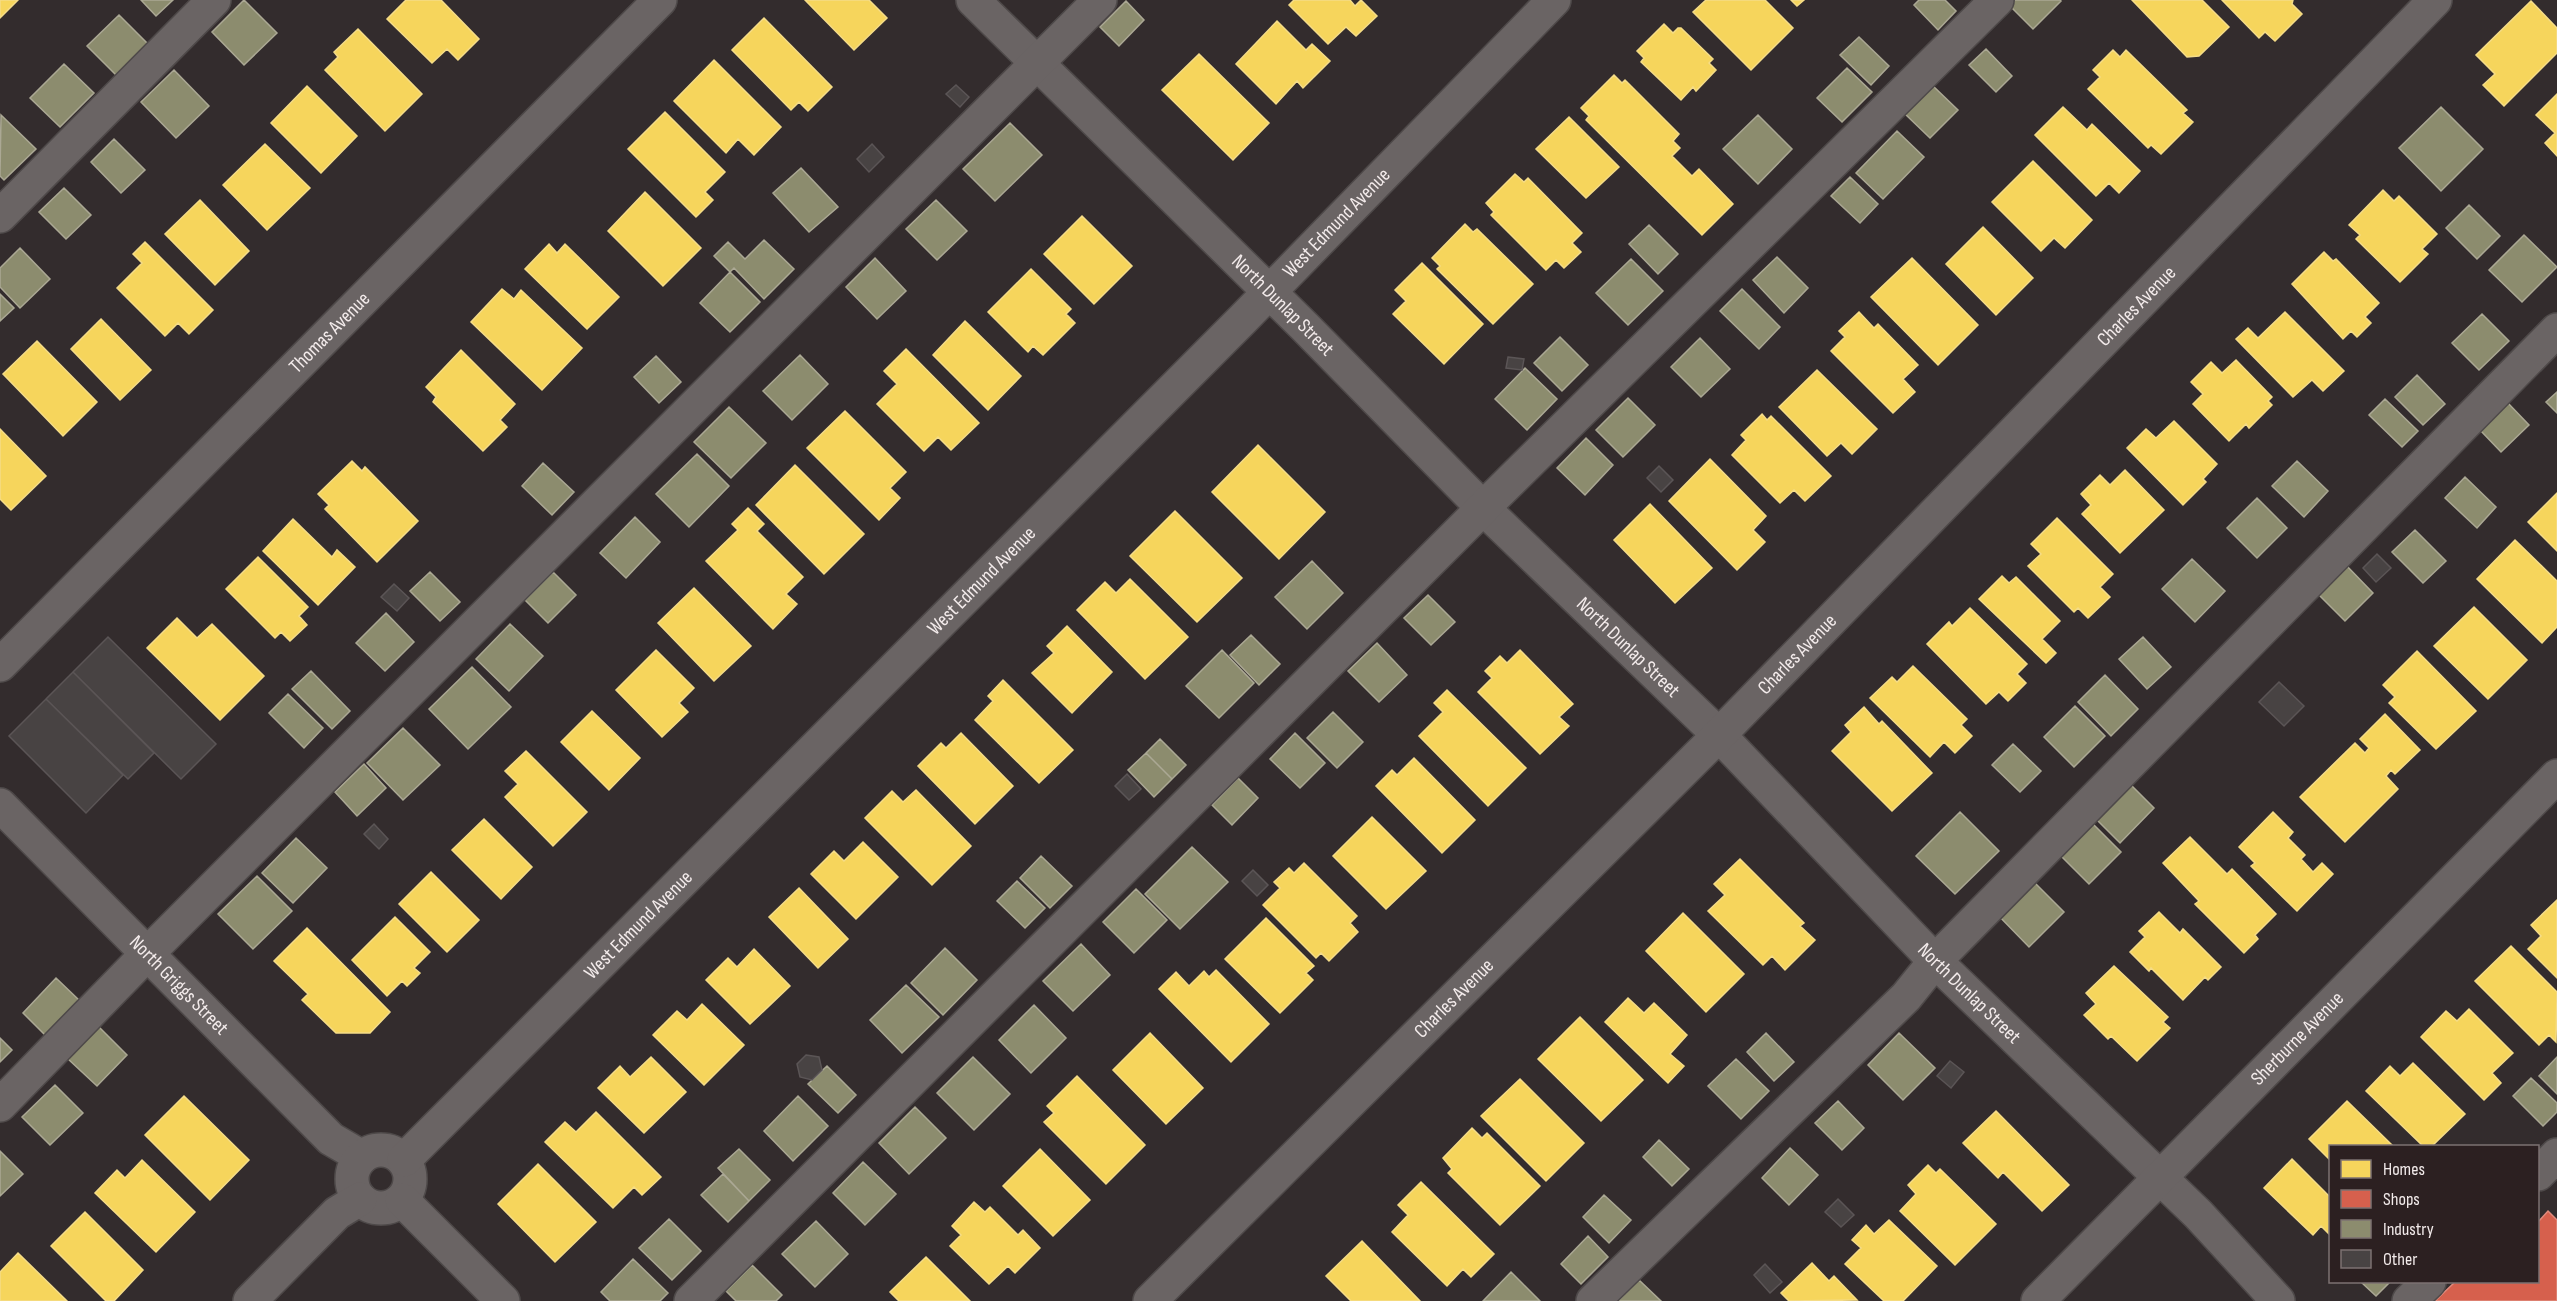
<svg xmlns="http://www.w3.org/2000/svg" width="2557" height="1301" viewBox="0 0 2557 1301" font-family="'Sofia Sans Condensed',sans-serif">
  <rect width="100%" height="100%" fill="#332c2d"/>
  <path fill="#f6d55c" stroke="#f5dc87" stroke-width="1.5" d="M0 0H18L0 18Z
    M406 0H441L479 39 458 60 447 49 432 63 387 19Z
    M805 0H869L887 18 854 50Z
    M1294 0H1350L1355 6 1361 0 1377 16 1356 36 1346 27 1328 44 1289 5Z
    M1706 0H1765L1793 28 1751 70 1693 12Z
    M1791 0H1804L1797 6Z
    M2132 0H2202L2229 27 2199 56 2187 57Z
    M2222 0H2293L2292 4 2302 14 2275 41 2265 32 2259 38Z
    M2531 1 2557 28V53L2504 106 2483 85 2495 74 2476 55Z
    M764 18 832 87 808 111 799 102 791 110 732 50Z
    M1277 21 1306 50 1312 44 1330 61 1303 88 1297 81 1276 104 1236 64Z
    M1664 24 1673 33 1678 28H1681L1713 59 1709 63 1716 70 1696 91 1693 87 1681 100 1641 62 1644 58 1637 51Z
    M358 29 422 94 385 131 325 70 338 57 334 52Z
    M2113 50 2120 57 2126 50 2187 110 2183 113 2193 122 2161 154 2151 145 2148 148 2088 89 2100 77 2093 70Z
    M1199 54 1269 123 1233 160 1162 90Z
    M714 60 781 127 754 155 738 139 726 153 674 101Z
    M1614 75 1622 83 1625 80 1679 134 1673 141 1680 148 1672 156 1692 176 1699 169 1733 204 1702 235 1586 120 1589 116 1581 108Z
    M307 86 357 136 321 173 271 123Z
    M2557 94V156L2545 143 2555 133 2536 115Z
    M2063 107 2087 130 2092 124 2140 171 2119 193 2109 183 2096 196 2035 135Z
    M665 112 725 172 705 192 713 200 696 217 628 149Z
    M1569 117 1619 167 1586 198 1536 149Z
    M265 144 310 188 267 230 223 185Z
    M2033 161 2092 220 2065 248 2054 238 2041 251 1992 202Z
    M1515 174 1524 182 1528 178 1582 233 1572 243 1581 252 1564 268 1556 260 1546 270 1491 215 1494 212 1486 203Z
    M2383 190 2394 201 2399 196 2437 234 2422 249 2428 254 2400 282 2356 239 2360 235 2349 225Z
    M645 192 701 248 663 286 608 231Z
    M200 200 249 251 215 285 165 234Z
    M1082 216 1132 266 1094 304 1044 254Z
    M1465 224 1473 232 1477 229 1533 284 1493 324 1437 269 1440 266 1432 258Z
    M1983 227 2033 278 1996 315 1946 264Z
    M145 242 213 310 189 334 178 323 165 336 117 288 142 263 133 254Z
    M549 244 557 253 565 244 619 297 587 329 525 269Z
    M2324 252 2333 261 2336 259 2379 303 2365 317 2371 323 2357 337 2351 331 2343 339 2292 284Z
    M1912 258 1978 325 1938 365 1871 297Z
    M1422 263 1483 324 1444 364 1393 314 1406 301 1395 290Z
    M1031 269 1071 309 1066 314 1075 323 1043 355 1033 346 1028 352 988 312Z
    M502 289 514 299 521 290 582 348 542 390 471 322Z
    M1859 312 1874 328 1878 324 1918 365 1903 379 1915 392 1893 413 1831 351 1845 337 1839 331Z
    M2285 312 2344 371 2323 391 2312 380 2293 397 2236 339 2248 328 2258 338Z
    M101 319 151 370 120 400 71 349Z
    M965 321 1021 376 988 410 933 355Z
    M37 341 97 402 63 436 3 374Z
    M906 349 979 423 951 450 938 437 924 451 877 404 897 384 884 371Z
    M461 350 515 404 500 420 507 427 483 451 433 402 436 397 426 387Z
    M2236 360 2272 397 2268 401 2272 405 2249 428 2246 424 2229 441 2193 404 2203 394 2191 382 2211 362 2222 373Z
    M1817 370 1877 429 1852 454 1841 443 1827 456 1779 407Z
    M845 411 906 472 890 488 900 498 879 520 807 448Z
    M1762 414 1767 420 1771 416 1831 476 1805 501 1794 490 1780 503 1732 455 1746 440 1741 435Z
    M2174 421 2217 464 2203 479 2206 482 2183 505 2127 448 2146 429 2156 438Z
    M0 429 46 476 11 510 0 499Z
    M1258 445 1325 512 1279 559 1212 492Z
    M1710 459 1766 516 1753 530 1765 542 1737 570 1669 501Z
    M352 461 362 471 365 467 418 521 377 562 325 509 329 505 318 494Z
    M795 465 864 534 824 574 756 505Z
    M2125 470 2164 510 2120 553 2082 514 2091 505 2081 494 2100 475 2110 485Z
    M2557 493V551L2528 522Z
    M1650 504 1712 568 1675 603 1614 540Z
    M748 508 764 524 757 531 803 577 786 594 797 604 773 629 706 561 738 530 732 524Z
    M1175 511 1242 578 1197 622 1130 556Z
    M2057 518 2113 574 2100 587 2110 597 2088 618 2078 608 2074 612 2028 566 2041 554 2031 544Z
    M293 519 332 557 337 550 355 567 318 605 263 551Z
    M2515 540 2557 581V627L2542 643 2477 579Z
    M258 557 308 607 299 616 307 625 290 641 281 632 275 638 226 589Z
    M2002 576 2009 583 2016 577 2060 621 2042 639 2056 653 2046 663 1979 599Z
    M1130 579 1188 637 1145 679 1077 610 1105 582 1116 593Z
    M694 588 751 646 714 681 658 623Z
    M2474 607 2527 660 2488 699 2434 646Z
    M1970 608 2027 664 2017 674 2026 683 2008 701 1999 692 1986 704 1927 644 1949 622 1952 626Z
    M177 618 197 638 212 624 264 676 220 720 147 648Z
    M1067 626 1112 672 1072 713 1032 673 1054 653 1047 646Z
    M656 650 694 688 679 703 688 712 662 737 616 690Z
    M1520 650 1573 704 1559 717 1569 726 1540 754 1478 692 1492 678 1485 671 1500 656 1507 663Z
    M2417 651 2476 711 2436 749 2389 703 2395 697 2383 685Z
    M1913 666 1967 719 1961 725 1972 736 1955 753 1944 742 1930 757 1870 698 1892 677 1897 682Z
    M1003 680 1073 750 1039 783 975 720 993 701 988 696Z
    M1447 690 1526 768 1488 806 1419 736 1443 712 1434 703Z
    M1864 707 1879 724 1882 721 1932 773 1892 811 1832 751 1851 732 1845 725Z
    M592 711 640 758 609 790 561 742Z
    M2385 714 2420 750 2395 774 2391 770 2386 776 2398 789 2345 842 2300 797 2355 743 2365 753 2369 748 2360 739Z
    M961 733 1013 786 975 824 918 766 941 743 946 748Z
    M526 751 587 812 553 846 505 797 518 784 505 771Z
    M1414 758 1475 820 1442 853 1376 786 1392 770 1397 775Z
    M916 790 971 846 932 885 865 818 892 791 903 802Z
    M2273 812 2293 832 2288 838 2305 855 2301 859 2313 872 2322 863 2333 874 2297 911 2251 866 2255 863 2239 847Z
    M1372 817 1426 871 1386 909 1333 856Z
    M484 819 532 867 501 899 452 850Z
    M2190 837 2227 874 2232 869 2276 914 2255 935 2258 939 2244 953 2195 904 2199 901 2163 863Z
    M863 842 898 877 856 919 811 874 834 851 844 861Z
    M1740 859 1804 923 1800 926 1815 940 1785 970 1772 956 1763 965 1708 911 1725 895 1714 884Z
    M1304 863 1357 916 1350 923 1358 932 1329 961 1321 953 1316 958 1263 905 1280 888 1274 882 1289 868 1294 873Z
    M431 872 479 920 447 952 399 904Z
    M799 888 848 939 818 968 769 917Z
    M2557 900V978L2528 949 2541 936 2531 925Z
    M2159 912 2180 933 2183 929 2221 967 2208 980 2205 977 2183 1000 2151 968 2149 971 2130 952 2145 937 2139 931Z
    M1683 913 1744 974 1706 1012 1646 951Z
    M395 917 430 952 414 968 420 973 407 986 402 981 387 996 352 960Z
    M1266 918 1314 966 1306 973 1313 980 1280 1013 1225 959Z
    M307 928 390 1012 370 1033H336L302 1000 308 994 274 961Z
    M2511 946 2557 992 2556 1042 2549 1035 2539 1045 2475 981Z
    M754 949 790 986 750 1024 706 980 728 958 737 967Z
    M2114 966 2168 1017 2163 1022 2170 1028 2137 1061 2111 1036 2108 1039 2084 1015 2096 1004 2086 993Z
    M1216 970 1269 1024 1231 1062 1159 989 1176 972 1189 986 1204 971 1209 977Z
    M1628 998 1644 1013 1654 1003 1687 1035 1670 1054 1684 1066 1668 1083 1605 1022Z
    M702 1004 744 1045 704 1085 653 1035 677 1011 687 1020Z
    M2469 1009 2513 1053 2492 1073 2501 1083 2484 1100 2421 1037 2446 1011 2457 1021Z
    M1580 1017 1643 1080 1601 1121 1538 1059Z
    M1150 1033 1203 1088 1166 1124 1113 1070Z
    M651 1057 686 1092 644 1133 598 1088 620 1066 630 1077Z
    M2413 1063 2465 1114 2432 1146H2423L2366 1091 2390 1066 2400 1076Z
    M1077 1076 1145 1145 1106 1184 1044 1122 1054 1113 1047 1106Z
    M1520 1079 1584 1143 1546 1181 1481 1116Z
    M184 1096 249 1160 210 1200 145 1135Z
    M2347 1101 2393 1146H2330V1160L2309 1139Z
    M1996 1111 2069 1185 2042 1211 2003 1172 1998 1178 1963 1143Z
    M596 1112 661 1177 642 1195 634 1187 613 1208 545 1142 565 1122 576 1132Z
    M1472 1128 1482 1138 1487 1133 1540 1186 1500 1225 1448 1173 1452 1169 1443 1158Z
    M1040 1149 1090 1200 1053 1236 1003 1186Z
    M2292 1159 2330 1197 2329 1234 2321 1226 2313 1235 2264 1188Z
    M142 1160 195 1212 156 1252 95 1193 117 1170 125 1178Z
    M538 1164 596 1222 555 1262 498 1204Z
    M1928 1165 1936 1173 1940 1169 1996 1224 1955 1265 1900 1211 1916 1194 1908 1185Z
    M1421 1182 1494 1254 1471 1277 1463 1269 1447 1286 1392 1232 1408 1215 1398 1205Z
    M974 1202 985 1212 990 1207 1018 1235 1023 1230 1040 1248 1015 1273 1008 1266 989 1284 950 1246 961 1235 952 1226Z
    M85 1212 143 1270 114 1301H106L51 1246Z
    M1889 1220 1937 1266 1903 1301H1884L1845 1264 1861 1248 1852 1240 1866 1225 1874 1234Z
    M1362 1241 1420 1301H1351L1326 1276Z
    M18 1253 67 1301H0V1272Z
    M926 1257 970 1301H899L890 1292Z
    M1812 1263 1829 1281 1834 1276 1857 1300 1789 1301 1781 1293Z"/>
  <path fill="#d6604d" stroke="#df8a7c" stroke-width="1.5" d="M2548 1211 2557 1220V1301H2435L2455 1282H2538V1222Z"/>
  <path fill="#8c8c6e" stroke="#aba894" stroke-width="1.5" d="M141 0H173L156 16Z
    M244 0 277 33 244 65 212 32Z
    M1919 0H1945L1956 11 1938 30 1914 5Z
    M2014 0H2060L2061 1 2033 29 2009 5Z
    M1126 1 1144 20 1119 46 1100 27Z
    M119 15 153 49 122 81 87 46Z
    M1859 37 1889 66 1871 85 1840 55Z
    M1986 49 2012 76 1996 92 1969 65Z
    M64 64 94 93 60 127 30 98Z
    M1847 68 1872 92 1842 122 1817 98Z
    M174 70 209 106 176 138 141 102Z
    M1932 85 1958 110 1930 138 1904 113Z
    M2441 107 2483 149 2441 191 2399 148Z
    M1 115 36 149 4 180 0 176Z
    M1758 115 1792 149 1758 184 1723 149Z
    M1010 123 1042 155 995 201 963 169Z
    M1897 131 1924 157 1883 199 1856 173Z
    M114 139 145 170 121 193 91 162Z
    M801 168 838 207 809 232 773 193Z
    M1850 177 1878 204 1860 223 1831 196Z
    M64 188 91 215 66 239 39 212Z
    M936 200 967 231 937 260 906 229Z
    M2469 205 2500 236 2477 259 2446 228Z
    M1649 225 1678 254 1658 274 1629 244Z
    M2524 235 2557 267 2522 302 2489 270Z
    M764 240 794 269 764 299 734 268 730 272 714 256 728 242 745 259Z
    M20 248 50 279 20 308 0 287V268Z
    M1777 257 1808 288 1784 313 1753 280Z
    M875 258 906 291 877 319 846 287Z
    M1631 259 1663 291 1628 325 1596 293Z
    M730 272 760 302 730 332 700 303Z
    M1742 289 1780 327 1759 349 1720 311Z
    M0 294 14 308 0 321Z
    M2482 314 2509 341 2479 370 2452 343Z
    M1560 337 1588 365 1562 391 1534 363Z
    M1700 338 1730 369 1701 397 1671 367Z
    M800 355 828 384 792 420 763 391Z
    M656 356 681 382 659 403 634 377Z
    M1525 368 1557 399 1527 430 1495 399Z
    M2417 375 2445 404 2423 425 2395 397Z
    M2557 392V413L2546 402Z
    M1628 398 1655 425 1623 457 1596 430Z
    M2385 399 2418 431 2402 447 2369 415Z
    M2507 402 2529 425 2501 452 2480 430Z
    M729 407 766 443 731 478 694 442Z
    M1586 438 1613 465 1585 495 1557 468Z
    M697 454 729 486 689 527 656 494Z
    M2297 461 2328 491 2304 517 2272 486Z
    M543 463 574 492 552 515 522 486Z
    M2465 477 2496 507 2477 528 2445 498Z
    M2257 498 2287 528 2257 558 2227 528Z
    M635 517 660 542 626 578 600 553Z
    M2415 530 2446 561 2423 583 2392 552Z
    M2192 559 2225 591 2195 622 2162 589Z
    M1312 561 1343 593 1307 629 1275 597Z
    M2344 563 2373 593 2345 621 2315 591Z
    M430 572 460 602 440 621 410 591Z
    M553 572 576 595 548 623 525 600Z
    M1428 595 1455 622 1431 645 1404 618Z
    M386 613 414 642 385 671 356 643Z
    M510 624 543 656 509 691 476 659Z
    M1251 635 1280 664 1259 685 1230 655Z
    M2143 637 2171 667 2147 689 2119 659Z
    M1377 643 1407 675 1379 702 1348 671Z
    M1222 650 1254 683 1219 718 1186 686Z
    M472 667 511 707 468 749 429 709Z
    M311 671 350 711 332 729 292 689Z
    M2105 675 2138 709 2111 736 2078 702Z
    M288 694 323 728 304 748 269 713Z
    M2075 706 2105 736 2074 767 2044 737Z
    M1333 712 1363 742 1337 768 1307 738Z
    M403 728 440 765 403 800 367 763Z
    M1295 733 1325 763 1300 788 1270 759Z
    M1160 739 1186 765 1172 779 1146 753Z
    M2013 744 2041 771 2020 792 1992 765Z
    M1146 753 1172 779 1154 797 1128 770Z
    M364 764 386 788 357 816 335 792Z
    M1238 778 1258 798 1232 825 1212 805Z
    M2127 781 2154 808 2120 843 2092 815Z
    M1960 812 1999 851 1955 894 1916 856Z
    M2092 823 2121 852 2089 884 2060 855Z
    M296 838 327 868 293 903 262 873Z
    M1192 847 1228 882 1180 929 1145 894Z
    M1041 856 1072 886 1050 908 1020 878Z
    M257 876 292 911 253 949 218 914Z
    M2030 878 2064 912 2029 947 1995 912Z
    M1017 881 1045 908 1025 928 997 901Z
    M1136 889 1167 920 1134 953 1103 922Z
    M1081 944 1110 975 1073 1011 1043 981Z
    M945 948 977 980 943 1015 911 983Z
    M56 978 80 1001 46 1036 23 1013Z
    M906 985 939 1017 902 1053 870 1020Z
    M1034 1005 1066 1038 1031 1073 999 1040Z
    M98 1026 127 1055 97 1086 67 1058Z
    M1766 1033 1794 1062 1774 1081 1747 1052Z
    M1899 1033 1935 1068 1903 1100 1868 1065Z
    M0 1038 12 1050 0 1062Z
    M973 1057 1010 1094 974 1130 937 1093Z
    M2557 1057V1094L2539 1076Z
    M1736 1059 1769 1091 1741 1119 1708 1086Z
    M827 1066 856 1095 838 1113 808 1084Z
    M2531 1078 2557 1103V1112L2543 1126 2513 1096Z
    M55 1085 83 1113 50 1145 22 1117Z
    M798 1096 828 1126 793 1161 764 1131Z
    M1838 1101 1864 1128 1842 1150 1815 1123Z
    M915 1107 946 1138 909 1174 879 1143Z
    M1659 1140 1689 1169 1672 1186 1643 1157Z
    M1790 1148 1818 1175 1789 1205 1762 1178Z
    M739 1149 770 1180 749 1201 718 1168Z
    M0 1151 23 1174 0 1196Z
    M863 1162 896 1194 865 1225 833 1193Z
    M723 1174 749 1201 728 1222 701 1195Z
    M1604 1195 1631 1220 1609 1243 1583 1217Z
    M669 1219 701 1251 672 1280 639 1248Z
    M816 1221 848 1254 815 1287 782 1254Z
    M1588 1236 1608 1257 1581 1284 1561 1264Z
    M633 1259 668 1293 660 1301H610L601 1292Z
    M752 1265 782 1295 776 1301H736L726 1291Z
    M1511 1272 1540 1301H1483Z
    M1639 1280 1661 1301H1618Z
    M2361 1282H2390L2376 1296Z"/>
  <path fill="#484343" stroke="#5b5556" stroke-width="1.5" d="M956 85 969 97 960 107 946 94Z
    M872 144 884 157 869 172 857 159Z
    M1508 357 1524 359 1522 370 1506 368Z
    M1659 466 1673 480 1661 492 1647 478Z
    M2377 554 2391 568 2376 582 2363 568Z
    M394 584 409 598 397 611 381 597Z
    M108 637 216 744 181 779 73 672Z
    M73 672 154 753 128 779 46 699Z
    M2279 682 2304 706 2284 726 2259 702Z
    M46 699 123 775 86 813 9 736Z
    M1127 774 1141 789 1129 800 1115 786Z
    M374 824 388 839 379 849 364 834Z
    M1253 870 1268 885 1257 896 1242 881Z
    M806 1055 819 1057 822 1070 812 1080 800 1077 797 1064Z
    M1950 1061 1964 1072 1951 1088 1937 1076Z
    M1838 1199 1854 1215 1841 1227 1825 1212Z
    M1765 1264 1782 1282 1770 1293 1754 1275Z"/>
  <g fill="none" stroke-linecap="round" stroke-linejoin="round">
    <g stroke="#4e4949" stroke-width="36">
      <g id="minor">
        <path id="s1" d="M973 0 1305 327 1483 508 1719 735 1935 961 2198 1214 2278 1301"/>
        <path d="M0 216 214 0"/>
        <path id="s2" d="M0 665 660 0"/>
        <path id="s3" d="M0 805 331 1139 362 1157"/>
        <path d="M0 1105 148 953 1100 0"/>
        <circle cx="381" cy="1179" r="29"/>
        <path id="s4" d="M404 1160 1243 319 1554 0"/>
        <path d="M2538 1174 2557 1155"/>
        <path d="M402 1200 503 1301"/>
        <path d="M250 1301 337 1213 360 1199"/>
        <path d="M691 1301 1483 508 1997 0"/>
        <path id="s5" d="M1150 1301 1719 735 2435 0"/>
        <path d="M1593 1301 1906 997 1935 961 2557 330"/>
        <path id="s6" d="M2038 1301 2557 776"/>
        <path d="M2409 1301 2429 1282"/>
      </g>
    </g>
    <use href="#minor" stroke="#6a6464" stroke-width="33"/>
  </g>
  <g text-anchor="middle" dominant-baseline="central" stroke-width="6" stroke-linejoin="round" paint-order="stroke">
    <g font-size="20" fill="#f3ebeb" stroke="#2c2021">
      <text stroke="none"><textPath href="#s4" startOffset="1322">West Edmund Avenue</textPath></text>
      <text stroke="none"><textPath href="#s1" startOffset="435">North Dunlap Street</textPath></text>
      <text stroke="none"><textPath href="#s5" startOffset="1401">Charles Avenue</textPath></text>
      <text stroke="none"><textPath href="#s2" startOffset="468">Thomas Avenue</textPath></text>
      <text stroke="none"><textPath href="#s4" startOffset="818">West Edmund Avenue</textPath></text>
      <text stroke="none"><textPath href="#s1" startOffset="921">North Dunlap Street</textPath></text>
      <text stroke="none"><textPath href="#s5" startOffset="915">Charles Avenue</textPath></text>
      <text stroke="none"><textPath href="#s4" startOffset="332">West Edmund Avenue</textPath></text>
      <text stroke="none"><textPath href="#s3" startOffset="254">North Griggs Street</textPath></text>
      <text stroke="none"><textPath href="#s1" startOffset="1407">North Dunlap Street</textPath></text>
      <text stroke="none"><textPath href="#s5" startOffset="429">Charles Avenue</textPath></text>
      <text stroke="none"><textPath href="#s6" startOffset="369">Sherburne Avenue</textPath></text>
    </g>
  </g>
  <rect x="2329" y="1145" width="210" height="138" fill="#2c2021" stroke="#7c7172" stroke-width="1.5"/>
  <rect x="2341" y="1160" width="30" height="18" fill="#f6d55c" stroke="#7c7172" stroke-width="1.5"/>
  <text x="2383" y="1175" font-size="18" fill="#f3ebeb">Homes</text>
  <rect x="2341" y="1190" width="30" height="18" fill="#d6604d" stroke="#7c7172" stroke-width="1.5"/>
  <text x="2383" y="1205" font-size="18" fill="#f3ebeb">Shops</text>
  <rect x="2341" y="1220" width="30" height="18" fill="#8c8c6e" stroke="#7c7172" stroke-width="1.5"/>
  <text x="2383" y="1235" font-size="18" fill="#f3ebeb">Industry</text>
  <rect x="2341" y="1250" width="30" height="18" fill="#484343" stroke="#7c7172" stroke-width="1.5"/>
  <text x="2383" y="1265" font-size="18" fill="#f3ebeb">Other</text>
</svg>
